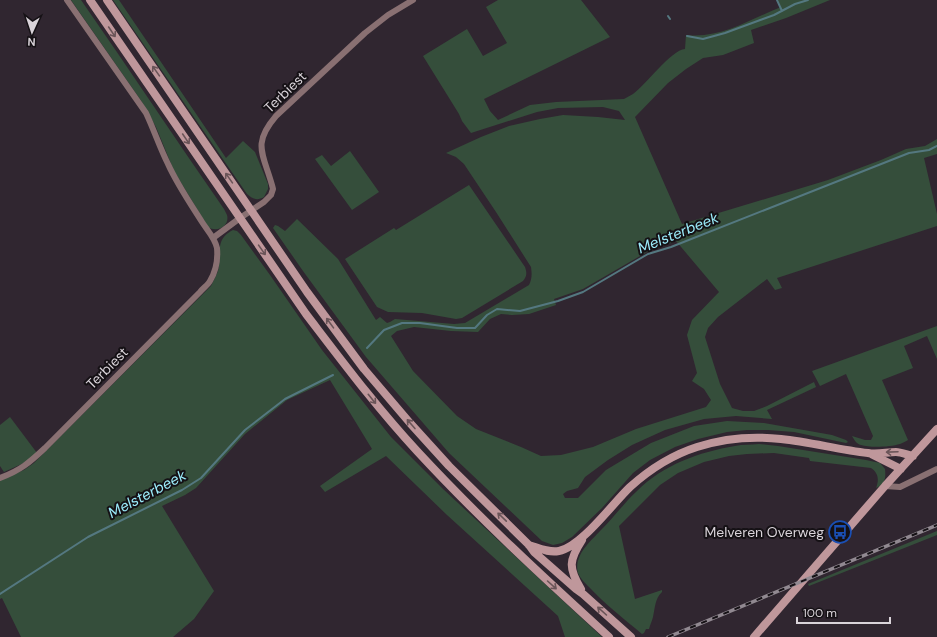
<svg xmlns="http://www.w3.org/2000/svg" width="937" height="637" viewBox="0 0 937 637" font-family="'DM Sans',sans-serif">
  <rect width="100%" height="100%" fill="#302630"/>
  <path fill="#354e3b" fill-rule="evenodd" d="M71 0H81C129 69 176 140 224 209 225 211 226 213 227 215 230 226 217 233 208 227L174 171 156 127 142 102Z
    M113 0H119L226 158 243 141 255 152 268 184V189L264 197C257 201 253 199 247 194Z
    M498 0H581L610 37 484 99 490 111 498 120 530 105 556 102 624 99C627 97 630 96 633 94 646 85 671 50 685 49L686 35C721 39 750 19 781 7L778 0H830L786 18 751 30 754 43 723 55 703 58 686 69 668 83 635 117 682 224 828 180 881 160 906 149 925 146 937 139V154L924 158 937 214V226L777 278 782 288 775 290 767 279 718 317 708 328 705 337 720 384 732 408 743 411H754L767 406 814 382 816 387 767 410 772 419 736 416 704 419 665 430 632 445 608 460 585 477 578 488 567 491 563 494 565 498H578L606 470 651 443 694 426 727 421 764 423 832 435 846 440 848 442 846 443 794 432 768 430H747L727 432 698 439 675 447 650 460 633 473 602 508 572 537 562 543 553 545 542 541 449 453 366 357 303 271 273 228 275 225 278 226 285 231 297 219 338 259 376 320 380 317 387 323 390 322 395 319 454 324 465 323 529 285C532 279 532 274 531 267L496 212 464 164 456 157 446 153 481 137 509 126 540 119 563 115 598 117 625 120 619 111 603 107 558 108 537 112 471 133 462 121 459 114 423 56 467 29 483 56 507 43 486 7ZM676 241 719 292 692 320 687 335 697 373 692 381 704 389 711 400 706 407 636 429 593 447 561 455 541 456 521 447 476 429 457 416 413 371 391 336 397 331 414 327 451 331 478 332 490 319 501 314 512 315 529 314 556 305 554 299 583 289 647 252Z
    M350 151 379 192 352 210 315 159 322 155 331 166Z
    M469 185 525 267C527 273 527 276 523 281L462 318 456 319 422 313 388 312 377 307 345 259 394 228 396 230Z
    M233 230 237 231 241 235 270 275 322 350 391 437 443 489 602 637H565L558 616 447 515 386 456 325 492 320 486 372 449 330 380 287 400 245 434 196 488 185 495 162 506 214 591 194 619 173 637H21L2 598 0 599V480L24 470 34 463 211 286C214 279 219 272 219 265 221 249 216 239 233 230Z
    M937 326V359L927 336 904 346 913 368 882 380 908 440C906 441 903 443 900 444 890 447 870 448 861 445 856 444 854 439 852 436L865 440H871L873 436 846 374 820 386 812 371Z
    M10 417 37 453 26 462 4 472 0 466V425Z
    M759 444 778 446 866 460 880 463 885 469C886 478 885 484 876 488 879 481 879 473 871 468L810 461 809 458 774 453 747 454 729 456 704 462 678 473 660 485 619 526 635 599 662 590V592C655 598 655 608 653 617 652 621 650 625 649 629H646L644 633 642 634C624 619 605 604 589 587 585 583 580 578 578 573 573 555 592 540 602 529 614 517 624 503 637 491 663 465 699 452 735 446 743 444 751 445 759 444Z
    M937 531V535L809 586 808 584Z"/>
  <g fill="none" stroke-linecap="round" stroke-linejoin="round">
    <path stroke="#547880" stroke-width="2" d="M777 0 782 11
      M668 16 670 19
      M687 36 703 39 725 33 774 15 795 4 808 0
      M367 348 384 330 402 323H420L457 328H475L487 315 497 309 520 311 558 301 583 292 648 254 671 247 909 153 929 150 937 146
      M0 594 88 537 182 490 201 478 245 430 285 399 333 375"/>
    <path stroke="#897072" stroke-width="6" d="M213 238 240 218 264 202 271 195 273 189 272 185C263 153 252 144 276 116L365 33 388 15 413 0
      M0 478C21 470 29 463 45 448L200 292C203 288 208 285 210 281 216 271 218 259 217 248 215 238 207 230 202 222 190 203 177 184 168 164 160 148 154 130 146 113L67 0
      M885 486 900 487 937 469"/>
    <path stroke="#bf979b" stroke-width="8" d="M90 0 306 314C342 361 377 408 417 451 478 517 543 577 609 637
      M107 0 307 292 364 369 410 423 449 466 529 545 534 552 576 589 583 594 631 637
      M871 454 901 469
      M529 545C539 548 548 553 559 551 581 547 613 503 630 487 650 469 672 455 697 447 725 438 753 436 781 439 811 442 839 450 868 453 877 455 887 452 896 452 901 452 908 455 913 456
      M581 589C568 568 569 560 582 540
      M754 637 885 486 937 429"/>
    <g stroke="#918991" stroke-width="3.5">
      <path id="rail" d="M668 637 937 525"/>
    </g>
    <use href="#rail" stroke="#151115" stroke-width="2" stroke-dasharray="6" stroke-linecap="butt"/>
  </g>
  <defs><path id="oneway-shaft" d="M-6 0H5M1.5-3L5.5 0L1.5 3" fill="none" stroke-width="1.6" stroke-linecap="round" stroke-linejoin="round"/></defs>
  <g stroke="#6a5458">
    <use href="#oneway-shaft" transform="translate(112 32) rotate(56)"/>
    <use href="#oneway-shaft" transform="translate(156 71) rotate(-125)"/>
    <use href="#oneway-shaft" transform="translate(186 139) rotate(56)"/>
    <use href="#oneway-shaft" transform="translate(229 178) rotate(-125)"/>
    <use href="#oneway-shaft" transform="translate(262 250) rotate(55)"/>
    <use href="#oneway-shaft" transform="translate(330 323) rotate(-126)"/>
    <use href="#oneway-shaft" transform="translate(372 399) rotate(51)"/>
    <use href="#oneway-shaft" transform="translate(411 424) rotate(-131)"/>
    <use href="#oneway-shaft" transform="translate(892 452) rotate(178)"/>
    <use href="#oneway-shaft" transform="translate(502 517) rotate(-136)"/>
    <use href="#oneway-shaft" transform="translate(552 585) rotate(42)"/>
    <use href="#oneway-shaft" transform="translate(602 611) rotate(-138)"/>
  </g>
  <defs>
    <g id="bus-ring" transform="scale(1.15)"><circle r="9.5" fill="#151115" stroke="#1a4fb4" stroke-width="1.5"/><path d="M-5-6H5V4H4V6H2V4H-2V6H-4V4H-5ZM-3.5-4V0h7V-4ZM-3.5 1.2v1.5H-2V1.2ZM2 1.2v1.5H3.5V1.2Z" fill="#1a4fb4"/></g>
  </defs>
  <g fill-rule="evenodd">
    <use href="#bus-ring" x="840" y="532"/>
  </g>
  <g text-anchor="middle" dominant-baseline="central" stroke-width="4" stroke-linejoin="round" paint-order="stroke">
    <g font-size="14" fill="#dad4da" stroke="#151115">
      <text transform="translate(285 92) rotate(-44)">Terbiest</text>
      <text transform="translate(107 368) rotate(-45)">Terbiest</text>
    </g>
    <g font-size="14" fill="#dad4da" stroke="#151115" text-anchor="end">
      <text x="824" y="532">Melveren Overweg</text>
    </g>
    <g font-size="15" font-style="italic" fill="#9bebfa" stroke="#151115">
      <text transform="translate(678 233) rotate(-22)">Melsterbeek</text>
      <text transform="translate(147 494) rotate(-28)">Melsterbeek</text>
    </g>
  </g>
  <g transform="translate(32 32) rotate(183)" stroke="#151115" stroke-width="3" paint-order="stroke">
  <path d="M0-3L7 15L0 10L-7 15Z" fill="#dad4da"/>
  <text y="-6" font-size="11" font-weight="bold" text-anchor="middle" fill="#dad4da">N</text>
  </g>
  <path d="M797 617v6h93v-6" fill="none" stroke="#dad4da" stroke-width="2"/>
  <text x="803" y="617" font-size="12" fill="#dad4da" stroke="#151115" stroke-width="3" paint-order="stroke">100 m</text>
</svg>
